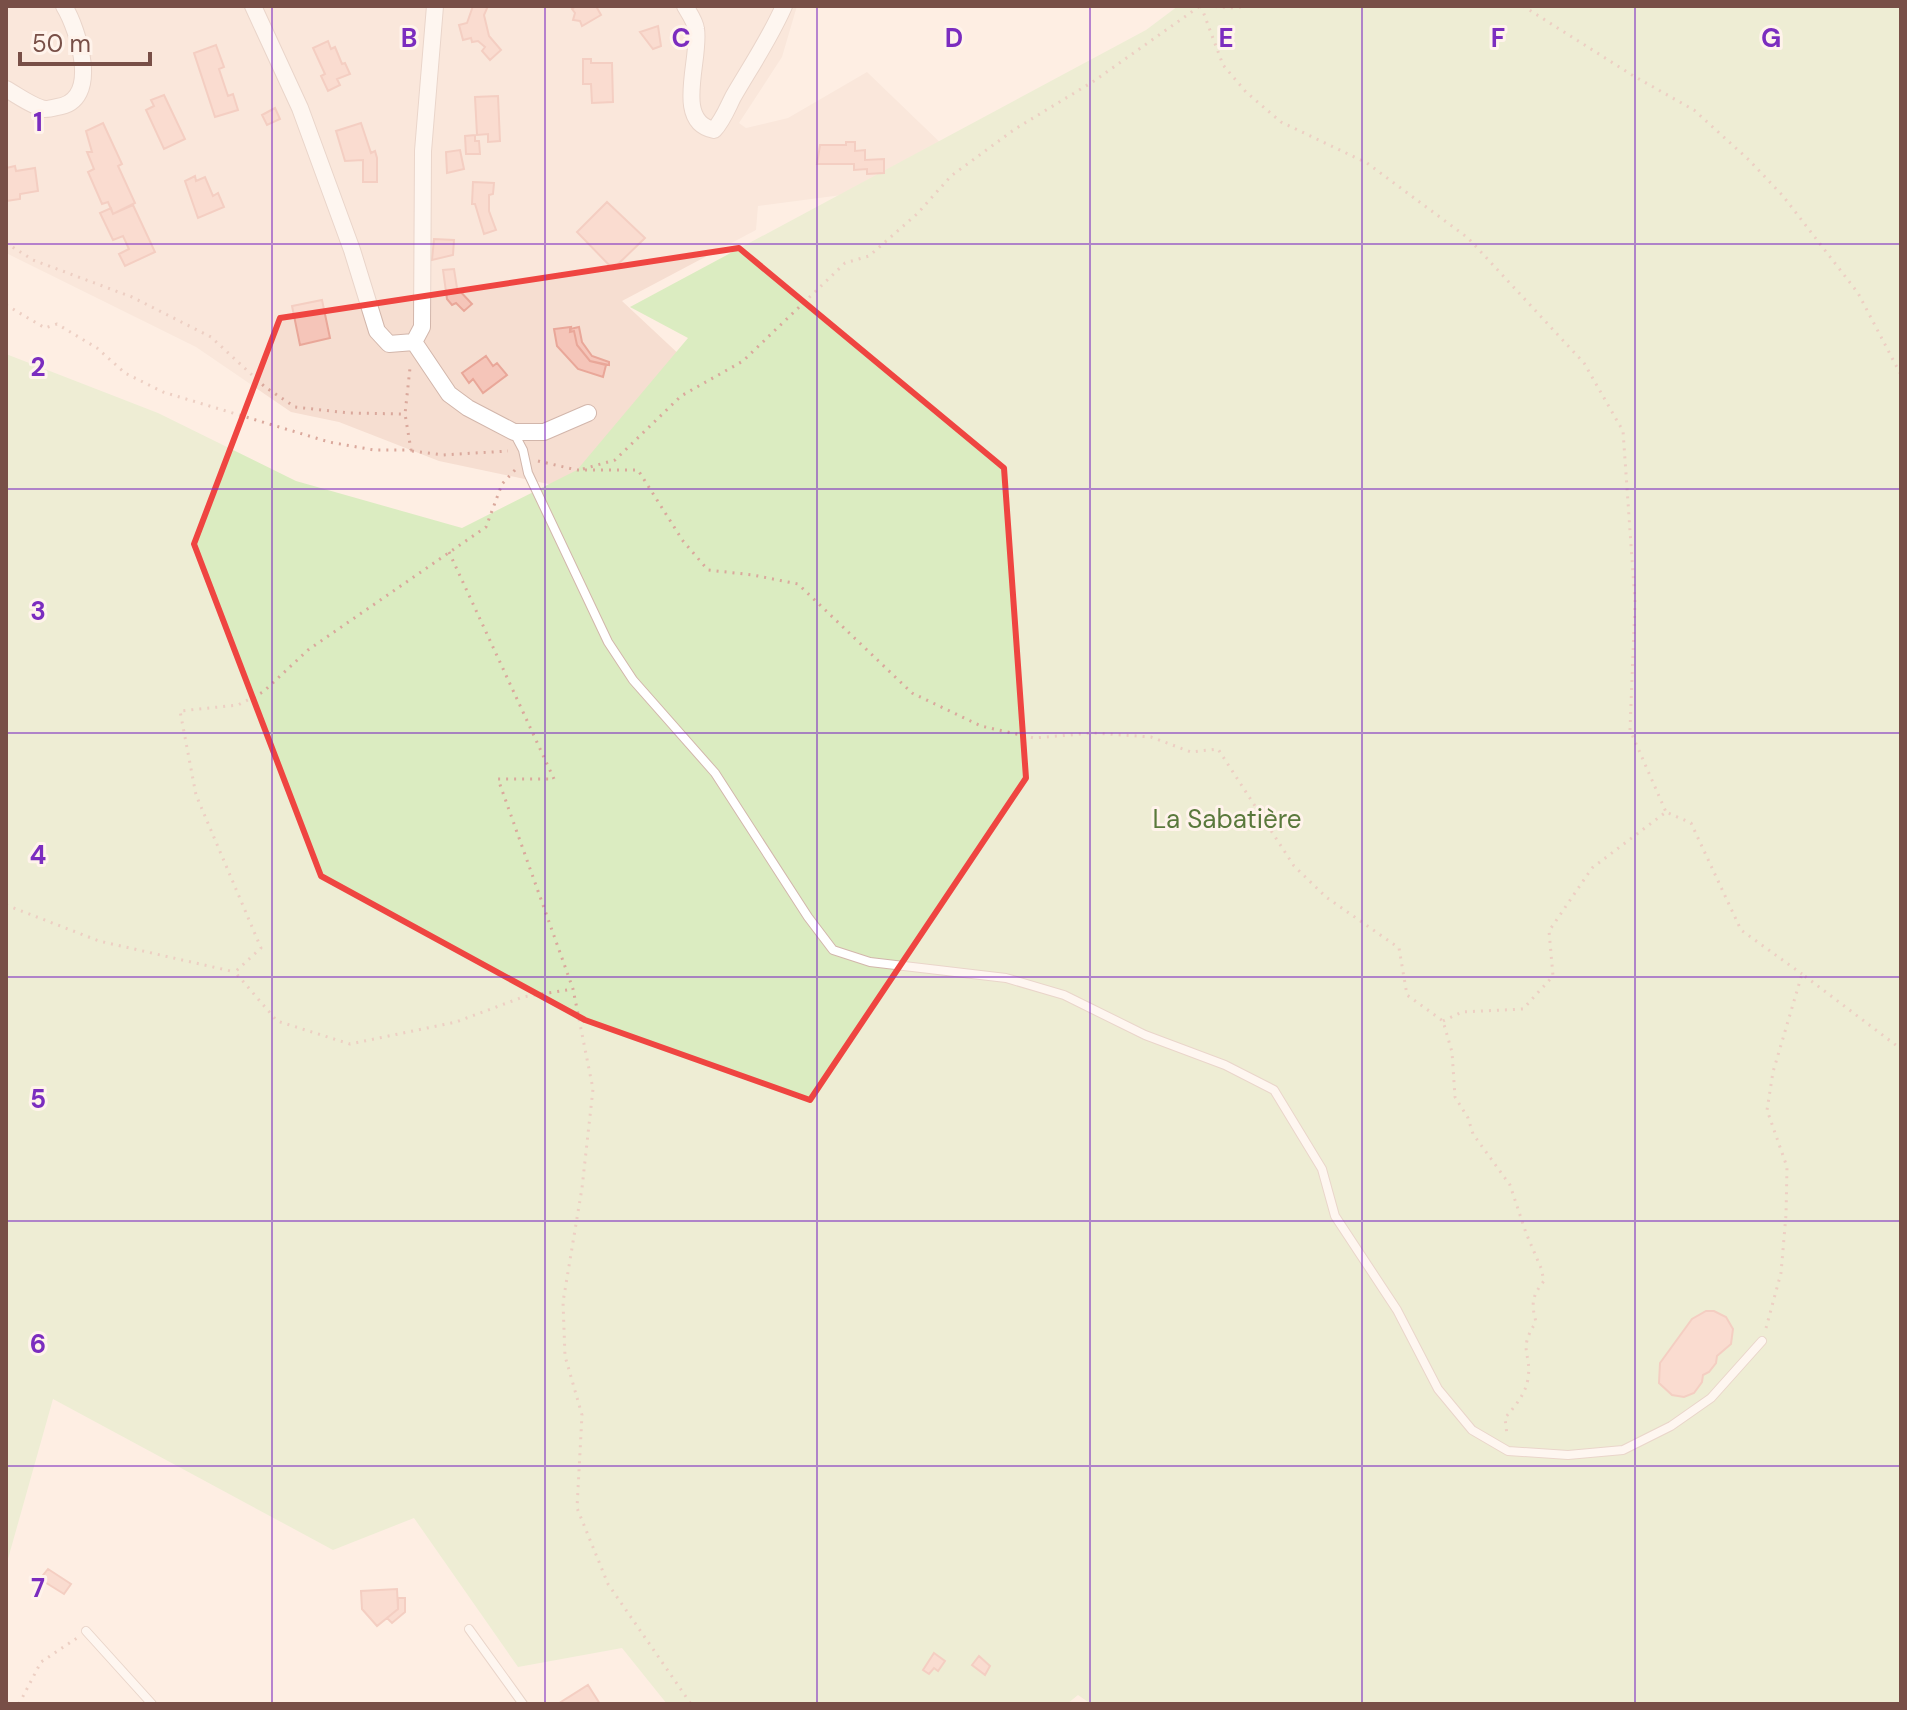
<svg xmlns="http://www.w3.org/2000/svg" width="1907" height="1710" viewBox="0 0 1907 1710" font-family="'DM Sans',sans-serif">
  <rect width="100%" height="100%" fill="#feeee3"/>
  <path fill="#f6ded1" d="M6 6H797L782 57 739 123 746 128 788 118 867 72 949 151 880 190 758 206 756 230 622 301 683 358 577 490 439 461 339 422 291 412 196 347 6 253Z"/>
  <path fill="#dbecc1" d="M1178 6H1901V1704H1091L1078 1695 1067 1704H667L622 1648 518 1667 414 1518 333 1550 53 1399 6 1566V354L158 413 296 481 462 528 577 470 688 338 630 307 1146 30Z"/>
  <path fill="#f5c5b9" stroke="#e9a799" stroke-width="2" d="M473 6H488L484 15 489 36 501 50 490 60 482 51 485 47 478 41 472 42 471 38 463 40 459 25 467 23Z
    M576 6H596L601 15 582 26 580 21 573 20 575 13 572 9Z
    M658 26 661 46 653 49 640 32Z
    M328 41 331 49 335 47 342 64 345 63 350 74 337 79 340 85 328 91 321 76 325 74 313 48Z
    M216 45 224 67 219 69 228 96 233 94 238 110 215 117 194 53Z
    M583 59H591V63H612L613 102 592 103 591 84H583Z
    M164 95 185 139 164 149 146 110 154 106 151 100Z
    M498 96 500 141 488 142V134L477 135 475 97Z
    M275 108 280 119 267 125 262 115Z
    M103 123 122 164 118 166 135 203 113 214 108 202 102 204 88 172 94 169 87 152H92L86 131Z
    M361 123 371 153 375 151 377 158V182H363V160L345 161 336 131Z
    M475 135V141H479L480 154H466L465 136Z
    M846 142H855V151L865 150V160L884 159V173L867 174V169L854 170V164H817L820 145H846Z
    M460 150 464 169 447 173 446 152Z
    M15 166 16 171 35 168 38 191 20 194V199L6 201V168Z
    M195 176 196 181 205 177 213 196 218 193 224 207 198 218 185 181Z
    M473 182 494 183 493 194 489 195V211L496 230 484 234 475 204H472Z
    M607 202 645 238 613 269 577 232Z
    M133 205 155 252 125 266 119 254 129 249 123 236 113 240 100 213 111 208 113 214Z
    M434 239 454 240 453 255 432 260Z
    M454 269 457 288 472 304 464 311 456 303 452 305 447 299 443 270Z
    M322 300 330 338 300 345 292 306Z
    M571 327 570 332 574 331 577 345 590 361 606 365 603 377 578 369 557 346 554 329Z
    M579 327 582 342 592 356 609 362V365L590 361 577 345 574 331 570 332V329Z
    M486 356 493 366 497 363 507 375 483 393 473 379 469 383 462 373Z
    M1706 1311H1714L1726 1317 1733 1329 1731 1344 1717 1356 1716 1363 1709 1372 1703 1375 1702 1382 1694 1393 1684 1397 1672 1395 1659 1383 1660 1363 1692 1319Z
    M48 1569 71 1584 64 1594 40 1579Z
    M397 1589 398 1609 377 1626 362 1609 361 1591Z
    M398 1598H405V1612L392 1623 387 1618 398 1609Z
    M934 1653 945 1661 938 1671 934 1668 929 1674 923 1670Z
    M979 1656 990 1666 985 1675 972 1665Z
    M588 1685 600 1704H563L561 1702Z"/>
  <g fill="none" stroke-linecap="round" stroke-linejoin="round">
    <g stroke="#d2b6ab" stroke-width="10">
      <path id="service" d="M514 433 523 450 528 473 608 642 633 680 715 773 808 917 833 950 870 962 1006 978 1064 995 1145 1035 1225 1065 1274 1090 1322 1169 1335 1216 1397 1310 1438 1389 1472 1430 1508 1451 1568 1455 1623 1450 1671 1426 1711 1398 1762 1341
        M469 1629 523 1704
        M86 1631 152 1704"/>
    </g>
    <g stroke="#d2b6ab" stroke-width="18">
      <path id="minor" d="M253 6 300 108 352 250 377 331 389 344 414 342 422 327 423 151 435 6
        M685 6C689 13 695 21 696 29 701 59 673 122 714 130 723 120 727 109 733 97 751 66 770 38 784 6
        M6 89C17 95 33 107 45 109 49 109 53 108 57 107 102 102 78 29 64 6
        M414 342 449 394 468 408 514 432H544L588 413"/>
    </g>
    <path stroke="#daa89c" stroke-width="3" stroke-dasharray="2 6" stroke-linecap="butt" d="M1201 6 1223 65 1246 92 1281 122 1367 163 1468 238 1584 363 1623 431 1635 602 1630 730 1666 812
      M1207 6 1235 8 1246 6
      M1523 6 1632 75 1694 110 1749 160 1783 196 1858 293 1901 375
      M6 243 33 260 132 297 211 337 265 387 295 407 349 413 405 414
      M6 305 45 328 57 324 97 348 125 373 163 392 329 442 374 450H411L405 414 410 368
      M412 451 443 455 508 451
      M538 461 577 470H638L683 541 708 570 753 575 798 584 912 693 981 726 1034 738 1093 733 1151 737 1191 752 1218 749 1294 866 1326 897 1399 948 1407 995 1443 1021 1452 1052 1455 1097 1468 1118 1473 1134 1510 1185 1526 1233 1541 1268 1544 1281C1532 1296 1531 1303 1536 1322 1517 1351 1532 1352 1528 1379 1525 1395 1515 1406 1505 1418L1507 1435
      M583 469 615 460 681 396 743 361 845 263 869 256 917 214 951 176 1015 129 1094 81 1200 6
      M515 470 502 484 486 527 308 650 263 692 238 705 180 711 196 795 261 948 235 972 277 1021 350 1044 456 1022 523 997 573 989
      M449 552 554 779H498L573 989 593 1089 582 1188 563 1302 565 1356 582 1415 577 1508 608 1584 691 1704
      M6 905 99 941 235 972
      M1443 1021 1462 1012 1523 1009 1553 976 1549 931 1592 868 1666 812 1691 823 1741 930 1802 974
      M1766 1328 1781 1273 1786 1215 1787 1167 1767 1110 1773 1072 1802 974 1901 1049
      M19 1704 41 1662 77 1638"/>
    <use href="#service" stroke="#fff" stroke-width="8"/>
    <use href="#minor" stroke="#fff" stroke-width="16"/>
  </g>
  <path d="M0 0H1907V1710H0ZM739 248 1004 468 1026 778 810 1100 585 1020 321 876 194 544 280 318Z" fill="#feeee3" fill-opacity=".55" fill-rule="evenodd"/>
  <path fill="none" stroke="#ef4541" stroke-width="6" stroke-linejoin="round" d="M739 248 1004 468 1026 778 810 1100 585 1020 321 876 194 544 280 318Z"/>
  <path fill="none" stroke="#7b2cbf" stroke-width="2" stroke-opacity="0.55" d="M272 6V1704M545 6V1704M817 6V1704M1090 6V1704M1362 6V1704M1635 6V1704M6 244H1901M6 489H1901M6 733H1901M6 977H1901M6 1221H1901M6 1466H1901"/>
  <g text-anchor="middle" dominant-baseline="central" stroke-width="6" stroke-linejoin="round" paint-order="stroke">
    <g font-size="26" fill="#5a793c" stroke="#fff3eb">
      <text x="1227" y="819">La Sabatière</text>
    </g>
  </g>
  <g font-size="26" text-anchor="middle" font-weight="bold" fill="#7b2cbf" stroke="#fff3eb" stroke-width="6" stroke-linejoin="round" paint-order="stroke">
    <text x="409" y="47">B</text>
    <text x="681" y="47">C</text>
    <text x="954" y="47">D</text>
    <text x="1226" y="47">E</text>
    <text x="1498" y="47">F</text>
    <text x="1771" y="47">G</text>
    <text x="38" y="131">1</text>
    <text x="38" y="376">2</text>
    <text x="38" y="620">3</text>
    <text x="38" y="864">4</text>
    <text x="38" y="1108">5</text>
    <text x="38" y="1353">6</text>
    <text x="38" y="1597">7</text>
  </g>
  <rect width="1907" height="1710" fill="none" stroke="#784f47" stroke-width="16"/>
  <path d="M20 52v12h130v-12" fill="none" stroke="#784f47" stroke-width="4"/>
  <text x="32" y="52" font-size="24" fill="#784f47" stroke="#fff3eb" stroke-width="6" paint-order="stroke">50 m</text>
</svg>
